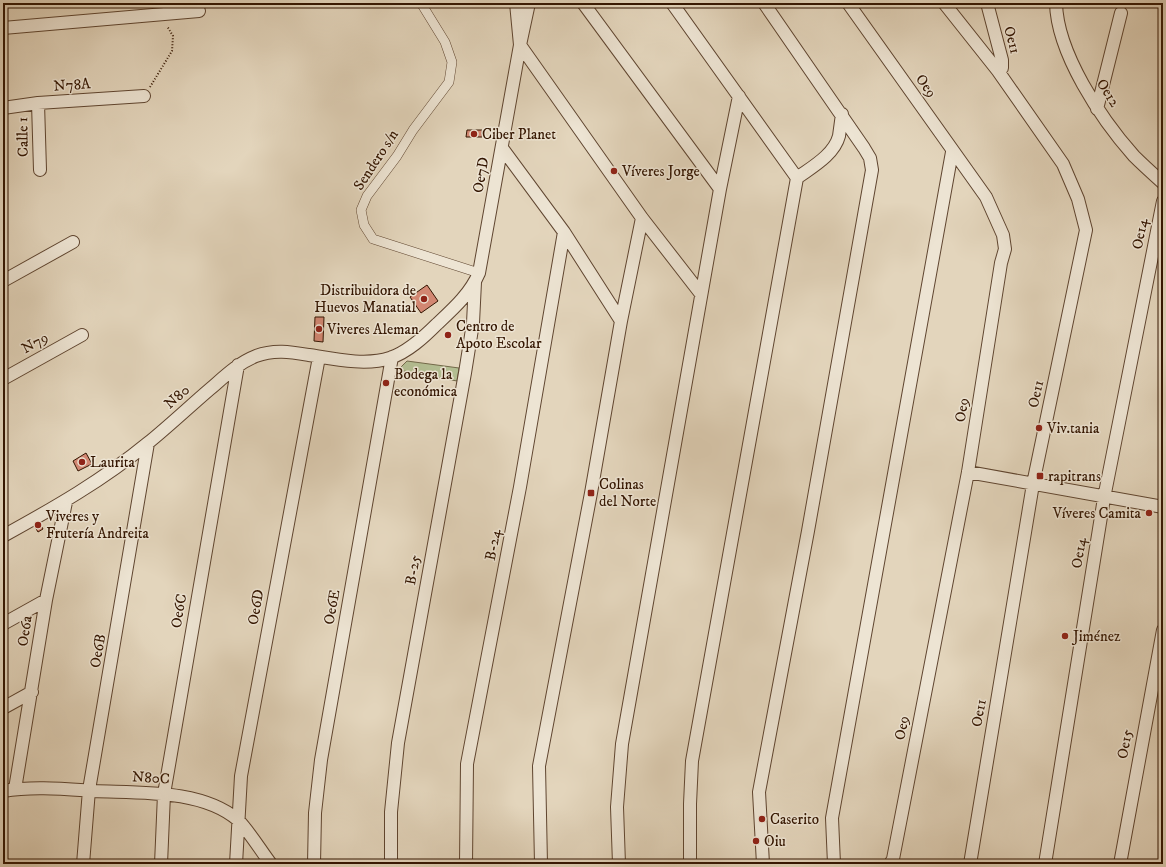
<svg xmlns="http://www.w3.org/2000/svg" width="1166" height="867" viewBox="0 0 1166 867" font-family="'IM FELL DW Pica',serif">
  <rect width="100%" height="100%" fill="#e3d5bc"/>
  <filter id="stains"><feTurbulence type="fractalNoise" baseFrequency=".005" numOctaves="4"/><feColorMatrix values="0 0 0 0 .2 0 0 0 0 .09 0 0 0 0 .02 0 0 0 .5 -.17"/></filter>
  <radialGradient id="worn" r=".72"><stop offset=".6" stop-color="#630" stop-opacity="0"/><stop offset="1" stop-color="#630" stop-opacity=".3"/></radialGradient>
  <path fill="#b3bd91" stroke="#736949" d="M407 361 459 368 457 381 398 370Z"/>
  <path fill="#d28772" stroke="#331501" d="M467 130H482V137H466Z
    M427 285 438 301 421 313 410 297Z
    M315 317H324L323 342 314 341Z
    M86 453 92 464 78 471 73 461Z
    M37 519 43 529 38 532 32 522Z"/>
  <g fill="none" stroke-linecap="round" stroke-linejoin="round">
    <g stroke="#5f4530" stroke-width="10">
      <path id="pedestrian" d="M421 3 445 42 452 62 449 82 413 130 397 156 367 196 361 210 364 225 373 239 479 273"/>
    </g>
    <g stroke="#5f4530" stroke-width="14">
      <path id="minor" d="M516 3 520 45 642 218 701 294
        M583 3 720 189
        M672 3 797 178
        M848 3 986 197 1003 235 1005 249 1001 263 968 472 893 859 890 864
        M944 3 998 71 1063 164 1078 199 1086 230 1033 484 970 864
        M987 3 1002 60V68L998 71
        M1056 3C1057 53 1101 119 1134 156 1143 165 1153 174 1163 183
        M3 28 199 11
        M38 103 40 170
        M3 108 38 103 144 96
        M1097 109 1121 13
        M502 148 564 232 621 321
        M3 281 73 242
        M3 379 82 335
        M968 472 1163 507
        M3 536C54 508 103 480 148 443 169 426 189 407 210 389 224 377 238 363 256 356 274 349 291 352 309 355 334 359 366 366 390 358 408 352 424 337 437 324 453 309 470 294 479 273L520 45 529 3
        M3 624 46 600
        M3 708 32 692
        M15 789 46 600 66 502
        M3 791C33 786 64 789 94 791 139 793 202 789 238 820 249 831 261 851 271 864
        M83 864 89 790 148 443
        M161 864 164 794 238 365
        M236 864 241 776 319 357
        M314 864 315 813 321 760 392 357
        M391 864V812L398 743 465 373 473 323 475 282
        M466 864 467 764 520 487 564 232
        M541 864 539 766 591 493 621 321 642 218
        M619 864 617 807 622 744 720 189 739 96
        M690 864V804L692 761 797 178C812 167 834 155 839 136 840 129 841 121 842 114
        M763 864 759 792 808 531 872 170 870 158 864 148 764 3
        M834 864 832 818 952 152
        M1045 864 1104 498 1163 201
        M1120 864 1163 630"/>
    </g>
    <path stroke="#331501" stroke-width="2" stroke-dasharray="1 2" stroke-linecap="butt" d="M150 87 172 51 173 36 167 26"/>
    <use href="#pedestrian" stroke="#ede4d3" stroke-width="9"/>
    <use href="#minor" stroke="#ede4d3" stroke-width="12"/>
  </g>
  <g fill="#8f2418" stroke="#ede4d3" stroke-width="1.5">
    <circle cx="474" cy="134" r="4"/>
    <circle cx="614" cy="171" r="4"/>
    <circle cx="424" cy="299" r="4"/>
    <circle cx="319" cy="329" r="4"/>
    <circle cx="448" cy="335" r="4"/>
    <circle cx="386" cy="383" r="4"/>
    <circle cx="1039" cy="428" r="4"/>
    <circle cx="82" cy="462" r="4"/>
    <rect x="1036" y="472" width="8" height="8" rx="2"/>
    <rect x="587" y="489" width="8" height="8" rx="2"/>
    <circle cx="1149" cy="513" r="4"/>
    <circle cx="38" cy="525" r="4"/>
    <circle cx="1065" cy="636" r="4"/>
    <circle cx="762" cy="819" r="4"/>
    <circle cx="756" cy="841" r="4"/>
  </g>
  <g text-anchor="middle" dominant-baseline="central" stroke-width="3" stroke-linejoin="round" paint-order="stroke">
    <g font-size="15" fill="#331501" stroke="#ede4d3">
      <text transform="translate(1012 40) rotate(75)">Oe11</text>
      <text transform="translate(72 85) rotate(-4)">N78A</text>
      <text transform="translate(926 86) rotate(55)">Oe9</text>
      <text transform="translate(1108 93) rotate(58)">Oe12</text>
      <text transform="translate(23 137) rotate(-91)">Calle 1</text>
      <text transform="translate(376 160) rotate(-57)">Sendero s/n</text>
      <text transform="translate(481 175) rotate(-80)">Oe7D</text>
      <text transform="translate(1140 234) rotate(-79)">Oe14</text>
      <text transform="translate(35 343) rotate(-29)">N79</text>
      <text transform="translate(1036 394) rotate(-78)">Oe11</text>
      <text transform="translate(177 397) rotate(-41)">N80</text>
      <text transform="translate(962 410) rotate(-81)">Oe9</text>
      <text transform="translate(493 545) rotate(-79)">B-24</text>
      <text transform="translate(1079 553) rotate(-81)">Oe14</text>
      <text transform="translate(413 570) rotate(-80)">B-25</text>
      <text transform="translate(256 607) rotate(-80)">Oe6D</text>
      <text transform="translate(332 607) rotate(-80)">Oe6E</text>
      <text transform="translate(179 611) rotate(-80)">Oe6C</text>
      <text transform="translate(25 631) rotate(-81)">Oe6a</text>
      <text transform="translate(98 651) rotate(-80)">Oe6B</text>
      <text transform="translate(979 713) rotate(-80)">Oe11</text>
      <text transform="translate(902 728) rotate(-79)">Oe9</text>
      <text transform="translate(1125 744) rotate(-80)">Oe15</text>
      <text transform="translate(151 778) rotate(4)">N80C</text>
    </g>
    <g font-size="15" fill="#331501" stroke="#ede4d3" text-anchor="start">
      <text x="482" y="134">Ciber Planet</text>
      <text x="622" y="171">Víveres Jorge</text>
      <text x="416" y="290" text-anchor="end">Distribuidora de<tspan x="416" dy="17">Huevos Manatial</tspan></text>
      <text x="456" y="326">Centro de<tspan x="456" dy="17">Apoto Escolar</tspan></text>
      <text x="327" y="329">Viveres Aleman</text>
      <text x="394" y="374">Bodega la<tspan x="394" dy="17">económica</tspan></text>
      <text x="1047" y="428">Viv.tania</text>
      <text x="90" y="462">Laurita</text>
      <text x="1048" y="476">rapitrans</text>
      <text x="599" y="484">Colinas<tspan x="599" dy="17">del Norte</tspan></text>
      <text x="1141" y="513" text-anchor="end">Víveres Camita</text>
      <text x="46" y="516">Viveres y<tspan x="46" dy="17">Frutería Andreita</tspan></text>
      <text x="1073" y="636">Jiménez</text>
      <text x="770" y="819">Caserito</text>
      <text x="764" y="841">Oiu</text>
    </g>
  </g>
  <rect width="1166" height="867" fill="none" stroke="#e3d5bc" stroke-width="16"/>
  <rect x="4" y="4" width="1158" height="859" fill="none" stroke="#331501" stroke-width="2"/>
  <rect x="8" y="8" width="1150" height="851" fill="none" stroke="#331501"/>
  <rect width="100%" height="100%" filter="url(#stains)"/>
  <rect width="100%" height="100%" fill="url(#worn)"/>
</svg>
